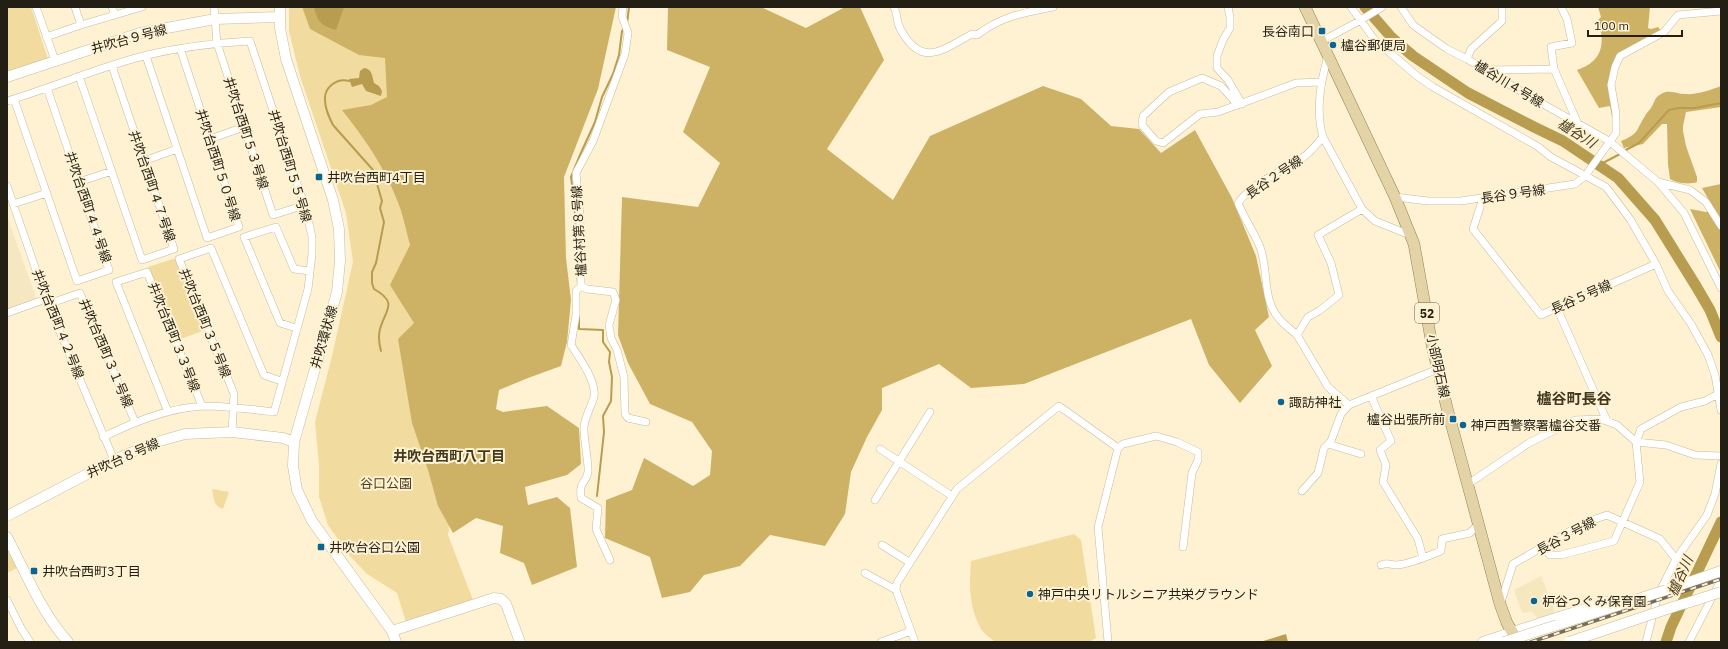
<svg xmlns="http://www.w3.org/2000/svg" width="1728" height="649" viewBox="0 0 1728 649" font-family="'IBM Plex Sans','Noto Sans JP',sans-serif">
  <rect width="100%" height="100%" fill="#fef2d3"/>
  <path fill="#f5e7c0" d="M7 216 37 300 7 310Z
    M1541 576 1555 612 1538 619 1532 612 1522 613 1514 590Z"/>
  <path fill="#f1db9e" d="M7 7H31L48 59 7 73Z
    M289 7H302L310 29 393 57 408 217 453 505 448 535 473 600 406 622 397 593 367 574 350 556 328 525 319 497V465L315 422 332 356 353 262 346 213 300 76 289 31Z
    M176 258 205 330 178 340 148 267Z
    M212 489 229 492 223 509C213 506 214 498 212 489Z
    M1074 534 1081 540 1096 638 1089 642H995C991 638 984 634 981 629 969 608 969 585 971 561Z
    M7 544 19 567 7 573Z"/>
  <path fill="#cdb265" d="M302 7H616L598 89 564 177 566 258 571 300 567 342 561 366 528 378 499 390 496 409 503 412 547 406 579 428 581 464 567 475 525 487 528 505 557 497 570 508 577 567 532 585 524 563 500 553 503 526 476 518 453 533 438 506 428 470 412 423 398 339 414 323 390 285 410 245C406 230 403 214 397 200 384 166 364 138 342 110L371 105 387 97 385 58 359 55 310 29Z
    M668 7H761L806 28 845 7H860L884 60 827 149 893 200 930 136 1043 86 1081 99 1111 126 1139 129 1161 153 1195 130 1232 198 1256 256 1269 317 1255 330 1272 366 1240 403 1209 365 1191 319 1024 384 971 388 939 364 882 388V410L867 437 851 472 845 514 825 546 770 535 740 566 704 575 690 592 662 598 650 557 605 538 606 500 632 490 644 458 693 486 710 475 712 451 692 422 650 404 628 363 618 335 622 197 698 207 720 163 683 132 710 67 667 50Z
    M1598 7H1650L1648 28 1651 29 1658 27 1662 32C1641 43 1609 53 1609 82 1609 93 1613 105 1614 116L1612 117 1610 106 1599 108 1577 70C1602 62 1606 44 1598 20L1601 17Z
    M1721 86V107L1686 112 1683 126V131L1686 146 1697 177V182C1689 185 1676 183 1670 179L1668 164 1667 124H1662L1643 144 1624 148 1621 141C1639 134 1636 130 1645 116 1646 113 1649 111 1651 108 1655 102 1654 98 1661 94 1669 89 1676 94 1685 94 1697 95 1710 90 1721 86Z
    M1721 184V273L1690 209 1706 212 1714 209 1702 188Z"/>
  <path fill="#b89d50" d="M314 7H344L336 30C322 26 317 22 314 7Z
    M364 68C372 69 372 75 374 83L379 86 382 91 381 96 366 91 362 84 352 87 349 79 359 78 360 71Z
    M1286 634 1288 642H1260Z"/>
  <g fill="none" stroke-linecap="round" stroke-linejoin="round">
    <path stroke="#b89d50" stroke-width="2" d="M627 24 629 7
      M349 81C337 78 324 87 325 100 325 109 329 117 333 125L373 170 382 201 380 208 384 222 376 263 372 272V283L374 289C399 303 385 310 380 329 378 337 379 344 381 351
      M1624 151 1639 143 1669 110 1679 108H1695L1721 103
      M1599 165 1620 154
      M578 284 575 210 571 177 580 155 595 122 602 97 613 74 619 55 622 31 624 28
      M579 303V329L603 330V342L610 352 609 362 612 377 611 401 603 416 604 432 597 496"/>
    <path stroke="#b89d50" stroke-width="11" d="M1365 7 1392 38 1413 56 1468 93 1534 127 1563 141 1618 178 1655 220 1696 286 1710 310 1721 337
      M1666 642 1671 627 1721 522"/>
    <g stroke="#c6bb9c" stroke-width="8">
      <path id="street" d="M36 7 55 60
        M75 7 81 25
        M112 7 115 15
        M214 7 217 43 273 215 305 205
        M894 7C898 14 896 23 901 30 922 69 944 49 972 34L977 35C1002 16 1023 13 1053 7
        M1228 7 1230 17V28L1223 40 1217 56V68L1228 80 1242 104
        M1351 7 1374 39 1417 76 1433 87 1537 146 1551 157 1606 187 1630 219 1656 264 1668 291 1691 324 1708 355 1715 375 1721 410
        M1401 7 1413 25 1447 49 1467 59 1534 99 1609 141 1658 182 1684 213 1721 288
        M1561 7 1567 19 1572 43 1551 47 1554 69 1578 124
        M46 37 81 25 142 7
        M1322 41 1361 20 1382 7
        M146 56 207 238 239 227 180 48
        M1467 59 1471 49 1502 21V7
        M1486 70 1554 69
        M79 76 142 260 174 249 112 66
        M14 99 77 281 109 270 47 88
        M7 101C54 87 99 67 147 55 181 47 215 43 250 41L306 210 312 237V254L308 289 274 412C250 409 227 406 203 406 168 408 134 422 103 437
        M1238 105 1221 86 1202 78 1169 92 1143 116 1142 125 1156 141 1163 143 1200 114 1218 112 1296 83 1321 82
        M1323 137C1316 145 1310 153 1301 159 1280 173 1253 182 1238 203 1244 218 1254 232 1260 247 1268 268 1263 294 1275 313 1280 322 1289 328 1297 335L1308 317 1319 311 1339 295 1331 263 1318 235 1362 209 1323 137C1315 109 1321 82 1328 55
        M210 139 244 127
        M144 161 177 149
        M79 182 112 171
        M1658 182 1690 190 1706 202 1721 226
        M7 186 46 299 114 460
        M1395 197 1428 201H1461L1575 184 1585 176 1616 133V114L1611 85 1615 67 1620 56 1664 32 1678 15 1721 11
        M1483 198 1473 229 1541 315 1656 264
        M13 204 47 193
        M1362 209 1375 221 1410 235
        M581 286 587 289 613 292 616 300 609 325 611 338 617 350 624 377 625 414 628 418 646 422
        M48 304 80 293 135 422
        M1557 308 1607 421
        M7 313 46 299
        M296 328 280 323 244 237 276 227 294 269 310 271
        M1297 335 1328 387 1349 405
        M1371 396 1391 441 1380 450 1386 465 1383 482 1418 539 1423 558
        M168 412 116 282 147 272 202 406
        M232 432 234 394 179 259 211 248 264 375 281 381
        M1328 444 1361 454
        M880 449 952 496
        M1468 484 1529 443 1575 420 1601 419 1617 425 1636 442 1666 445 1695 455 1721 456
        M1302 491 1318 473 1324 448 1331 441 1341 414 1349 405 1438 369
        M875 500 930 412
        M882 545 909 562
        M1543 548 1550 555H1561L1614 541 1640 482 1636 442 1641 429 1681 407 1705 401 1718 394
        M610 560 596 529 598 508 581 498C579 479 586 485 588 472 589 466 584 439 584 430 583 419 591 408 594 397 597 382 579 357 571 345L576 315V291L581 286 580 216 576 173 593 141 625 54 628 33 622 16 623 7
        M1381 565C1389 562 1389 565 1396 565 1411 564 1427 556 1441 551L1442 539 1470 533 1478 524
        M865 573 896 590
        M7 600 21 628 30 642
        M1501 602 1513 564 1584 523 1607 515 1660 539 1676 559
        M881 642 911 631
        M915 642 896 590 897 583 957 489 1059 406 1118 448
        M1108 642 1098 527 1118 448 1123 444 1156 436 1177 442 1198 452V460L1192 473 1183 547
        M1646 642 1658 595 1676 559 1707 515 1715 494 1721 464
        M1689 642 1721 580"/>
    </g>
    <g stroke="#c6bb9c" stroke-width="11">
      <path id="secondary" d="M280 7V28L286 59 333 200 339 229 340 261 337 292 294 442 293 466 297 490 312 521 392 631 396 642
        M7 77 140 33 215 19 279 17
        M7 516 114 460 153 443 185 434 232 432 283 438 294 442
        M7 537C26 573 41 612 68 642
        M1666 590 1721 571
        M1673 607 1690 602
        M392 631 494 598 501 599 506 604 520 642
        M1483 642 1559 617"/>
    </g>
    <g stroke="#93804d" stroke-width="12">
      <path id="primary" d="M1305 7 1395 197 1414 244 1432 345 1447 408 1500 604 1507 623 1518 642"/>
    </g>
    <use href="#street" stroke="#fff" stroke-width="7"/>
    <use href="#secondary" stroke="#fff" stroke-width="10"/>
    <use href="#primary" stroke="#e3d3a7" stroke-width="11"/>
    <g stroke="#766f5d" stroke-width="3.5">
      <path id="rail" d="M1531 642 1721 579"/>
    </g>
    <use href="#rail" stroke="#fef2d3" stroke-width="2" stroke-dasharray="6" stroke-linecap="butt"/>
    <g stroke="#c6bb9c" stroke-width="11" stroke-linecap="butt">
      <path id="secondary-bridge" d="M1690 602 1721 592
        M1559 617 1611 601
        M1504 642 1666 590
        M1569 642 1673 607"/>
    </g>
    <use href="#secondary-bridge" stroke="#fff" stroke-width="10"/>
  </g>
  <g fill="#0a6595" stroke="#fef2d3" stroke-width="1.5">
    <rect x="1318" y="27" width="8" height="8" rx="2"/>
    <circle cx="1333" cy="45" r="4"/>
    <rect x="315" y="173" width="8" height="8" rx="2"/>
    <circle cx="1281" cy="402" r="4"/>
    <rect x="1449" y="415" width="8" height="8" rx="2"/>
    <circle cx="1463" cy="425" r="4"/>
    <rect x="317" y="543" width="8" height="8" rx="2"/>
    <rect x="30" y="567" width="8" height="8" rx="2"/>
    <circle cx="1030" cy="594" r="4"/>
    <circle cx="1534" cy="601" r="4"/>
  </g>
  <g text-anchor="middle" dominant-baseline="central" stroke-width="4" stroke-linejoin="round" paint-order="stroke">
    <rect fill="#fef2d3" stroke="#655e4d" stroke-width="1" x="1415" y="303" width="24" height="20" rx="3"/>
    <g font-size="12" font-weight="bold" fill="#231f14">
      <text x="1427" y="313">52</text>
    </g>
    <g font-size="13" fill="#231f14" stroke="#fef2d3" text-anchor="start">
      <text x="1314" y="31" text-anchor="end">長谷南口</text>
      <text x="1341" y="45">櫨谷郵便局</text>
      <text x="327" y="177">井吹台西町4丁目</text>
      <text x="1289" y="402">諏訪神社</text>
      <text x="1445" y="419" text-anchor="end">櫨谷出張所前</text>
      <text x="1471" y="425">神戸西警察署櫨谷交番</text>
      <text x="329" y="547">井吹台谷口公園</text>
      <text x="42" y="571">井吹台西町3丁目</text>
      <text x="1038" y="594">神戸中央リトルシニア共栄グラウンド</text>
      <text x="1542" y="601">枦谷つぐみ保育園</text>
    </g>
    <g font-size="13" fill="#231f14" stroke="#fef2d3">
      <text transform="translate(129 39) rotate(-15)">井吹台９号線</text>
      <text transform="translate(1509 84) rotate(31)">櫨谷川４号線</text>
      <text transform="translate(246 133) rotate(72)">井吹台西町５３号線</text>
      <text transform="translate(218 165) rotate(72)">井吹台西町５０号線</text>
      <text transform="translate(290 166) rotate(73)">井吹台西町５５号線</text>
      <text transform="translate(1274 177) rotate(-34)">長谷２号線</text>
      <text transform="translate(152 186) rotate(71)">井吹台西町４７号線</text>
      <text transform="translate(1513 194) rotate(-8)">長谷９号線</text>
      <text transform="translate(88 207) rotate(71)">井吹台西町４４号線</text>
      <text transform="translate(579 231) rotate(-93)">櫨谷村第８号線</text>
      <text transform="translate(1581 297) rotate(-24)">長谷５号線</text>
      <text transform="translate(205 323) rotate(68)">井吹台西町３５号線</text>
      <text transform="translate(58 324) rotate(68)">井吹台西町４２号線</text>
      <text transform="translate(174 337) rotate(68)">井吹台西町３３号線</text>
      <text transform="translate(324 337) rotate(-74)">井吹環状線</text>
      <text transform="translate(106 353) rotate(67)">井吹台西町３１号線</text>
      <text transform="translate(1438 366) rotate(78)">小部明石線</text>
      <text transform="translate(123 458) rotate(-24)">井吹台８号線</text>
      <text transform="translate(1566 536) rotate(-28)">長谷３号線</text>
    </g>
    <g font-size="13" fill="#4a3e1d" stroke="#fef2d3">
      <text x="386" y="483">谷口公園</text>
    </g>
    <g font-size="14" font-style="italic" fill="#4a3e1d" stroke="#fef2d3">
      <text transform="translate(1577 133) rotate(32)">櫨谷川</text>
      <text transform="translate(1680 576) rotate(-66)">櫨谷川</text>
    </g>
    <g font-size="14" font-weight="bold" fill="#42391e" stroke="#fef2d3">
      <text x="449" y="456">井吹台西町八丁目</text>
    </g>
    <g font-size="15" font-weight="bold" fill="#42391e" stroke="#fef2d3">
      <text x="1574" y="398">櫨谷町長谷</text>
    </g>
  </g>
  <rect width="1728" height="649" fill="none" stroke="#231f14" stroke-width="16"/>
  <path d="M1588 30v6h94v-6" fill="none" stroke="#231f14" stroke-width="2"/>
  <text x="1594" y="30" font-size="12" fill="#231f14" stroke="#fef2d3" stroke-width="3" paint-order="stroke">100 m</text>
</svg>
